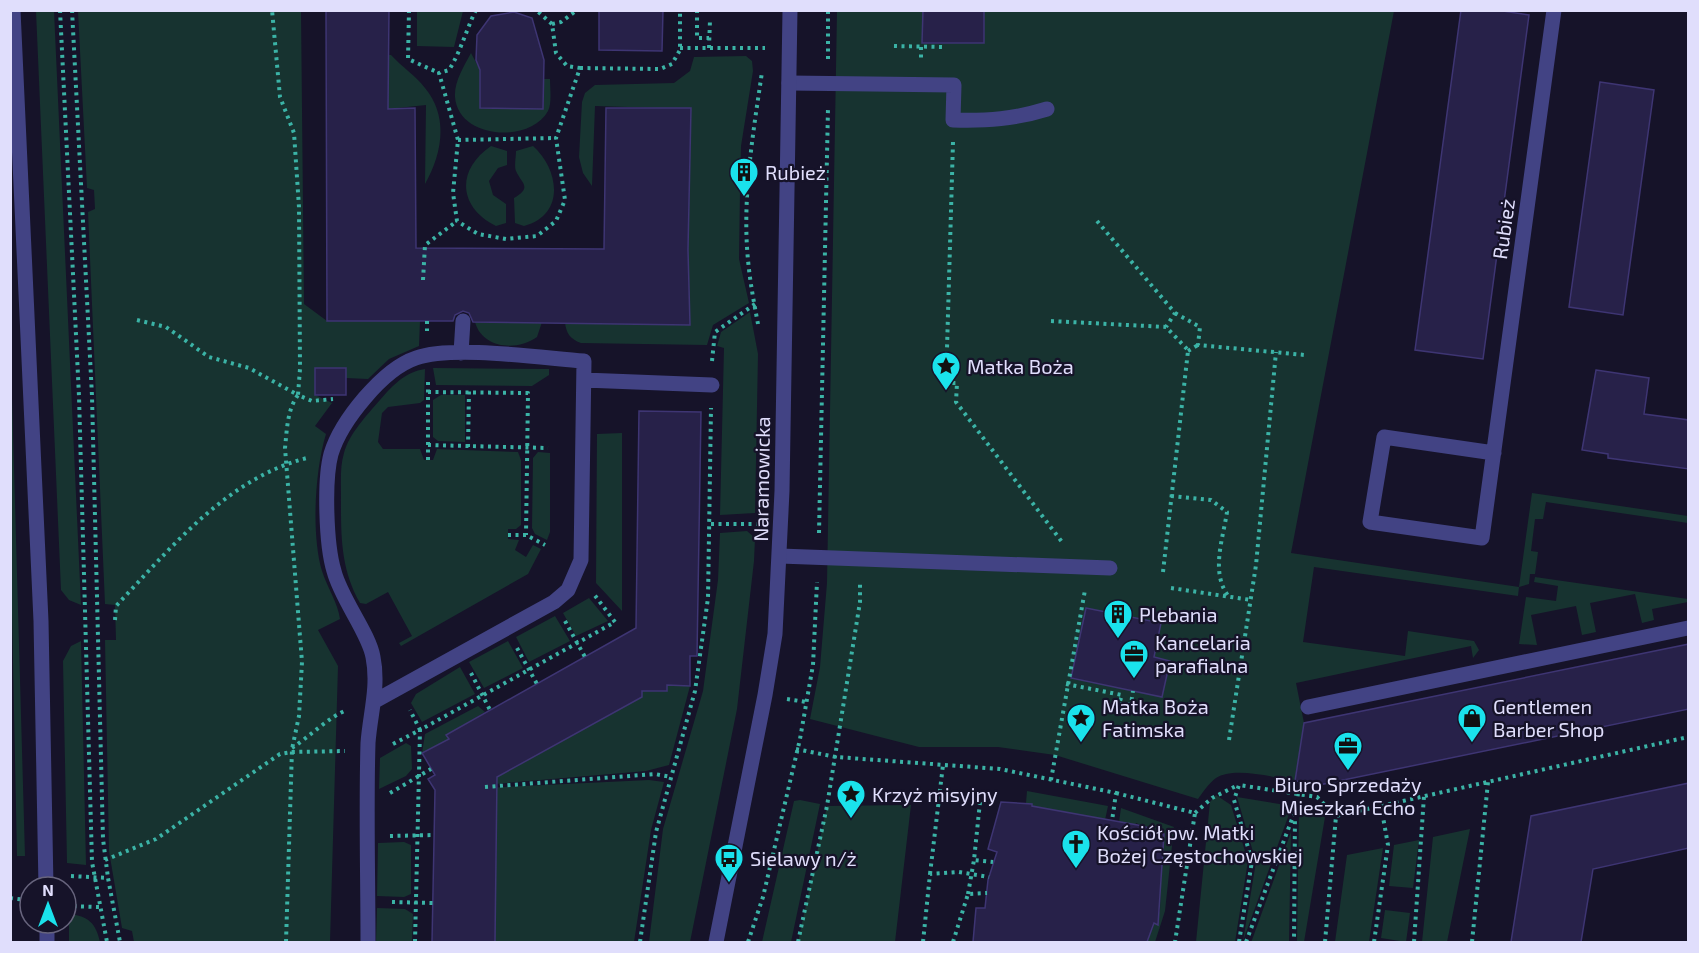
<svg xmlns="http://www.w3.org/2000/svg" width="1699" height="953" viewBox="0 0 1699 953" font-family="'Exo 2',sans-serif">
  <rect width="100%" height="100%" fill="#161329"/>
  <path fill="#173330" d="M36 11H54L81 605 69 600 61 590Z
    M78 11H301L304 304 327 321H420L419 346 389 359 368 379 346 378 345 368H315V395L332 403 315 426 326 434C315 470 311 534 322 571 327 587 338 603 340 619L318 630 338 666 330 942H134L132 931 122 928 109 851 105 640H116L115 605 105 604 88 212 95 209 94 190 87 188Z
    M417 11H463L454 47 417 46Z
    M837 11H1394L1291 553 1519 587 1532 493 1688 516V523L1546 502 1543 519H1535L1531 551 1538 552 1535 574H1530L1529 584 1519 587 1518 596 1314 567 1303 642 1405 656 1408 631 1474 641 1479 650 1473 658 1471 646 1296 683 1304 723 1295 781C1276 778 1234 766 1216 778 1209 783 1203 792 1198 799L1055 755 998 747H919L810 719 820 667 827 583Z
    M471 53 480 70 481 108 543 109 544 79H550C550 89 552 103 548 111 530 144 458 139 455 97 454 82 464 66 471 53Z
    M388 55H391C402 67 415 75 425 88 449 117 442 154 425 184L426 105 388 109Z
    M746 56 752 61 753 71 741 146 740 191 739 259 749 303 713 325 707 345 581 343C570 339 566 333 565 322L690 324 688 250 691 109 595 106 592 186 583 173 579 157 582 102 585 93 595 85 674 83 690 71 694 57Z
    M491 146 507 151V165L498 168 489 181 493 195 506 204V223L496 226C458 207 456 170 491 146Z
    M533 146C559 169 566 215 524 226L515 223 514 198C533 187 521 183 516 171 514 166 516 157 516 151Z
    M750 312 758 354 755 513 720 515 724 348 717 346 721 332Z
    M475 322H542L537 337C516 352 482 348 475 322Z
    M11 362 25 856H17L11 565Z
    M433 368 549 369V375L532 386 436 385Z
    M425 369 424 400 420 403 388 407 382 413 378 442 383 449H420L424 460H433L437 449 518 452 521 460V525L516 529H508V539L519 540 515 550 526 557 533 545 541 549 528 574 401 646 399 643 412 636 388 592 366 604 360 603C340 568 341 534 341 495 341 481 340 466 344 453 349 434 367 415 380 400 393 385 405 372 425 369Z
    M441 395H465V442L438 441 433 437V400Z
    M622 433V611L596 583 597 434Z
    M538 452 550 453V532L547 540 535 534 532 528 533 458Z
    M747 531 755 538 754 561 737 709 690 942H649L663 829 703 691 718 580 720 533Z
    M1535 577 1688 599V602L1652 609 1654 620 1642 623 1635 594 1590 603 1596 632 1582 635 1576 606 1531 615 1537 645 1519 644 1526 597 1556 601 1558 586 1534 582Z
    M589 598 608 621 576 636 563 613Z
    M555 616 570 641 529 662 516 637Z
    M81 641 86 865 67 863 63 661 71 646Z
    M508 641 523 668 484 688 469 662Z
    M460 667 475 694 422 722 411 703 416 694Z
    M667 685 690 686 669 765 646 771 483 785 640 698 642 691H667Z
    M478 706 485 712 447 735 449 739 422 753 425 734Z
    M406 743 411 746 412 769 406 776 379 789 380 758Z
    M649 780 664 782 651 830 634 942H495L497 792 484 788Z
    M1027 791 1108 806 1105 820 1032 806 1026 803Z
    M1216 795 1231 805 1248 861 1235 942H1196L1210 802Z
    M1237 797 1292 806 1243 941 1256 862Z
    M800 800 820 804 791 942H762L794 801Z
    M911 805 895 942H798L827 806Z
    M1299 807 1326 811 1304 942H1297Z
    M1121 808 1174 827 1165 911 1155 942H1147L1160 910 1162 836 1165 834 1136 823 1135 826 1119 822Z
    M1470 829 1447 942H1422L1433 837Z
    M1291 832 1289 942H1251L1252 940Z
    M1419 840 1413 888 1389 886 1394 845Z
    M404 842 411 845V894L404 897 377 896 378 843Z
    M1383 848 1369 942H1335L1347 855Z
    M377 908 405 909 413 914 412 942H376Z
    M1385 910 1410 913 1406 942 1381 938Z
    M69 914C88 916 96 923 100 942H69Z"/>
  <path fill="#272149" stroke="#3e3573" stroke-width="1.5" d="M326 10H389L388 109 415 108 416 248 604 249 606 108H691L688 250 690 325 473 322 469 313 463 311 455 315 453 321H327Z
    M599 10H663L662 51 599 50Z
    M923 10H984V43H922Z
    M1461 10H1496L1529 15 1483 359 1415 350Z
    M514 12 532 18 544 60 543 109 480 108V70L476 60 477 35 491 16Z
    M1600 82 1654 90 1623 315 1569 307Z
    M315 368H346V395H315Z
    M1596 370 1649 378 1644 414 1689 420V469L1608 458V454L1582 450Z
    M639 411 701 412 697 656H690V686L667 685V691H642V697L497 777 495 942H432L435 790 428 779 435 775 422 753 449 739 446 735 636 628Z
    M1086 608 1161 623 1154 657 1170 661 1162 697 1071 678Z
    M1689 644V709L1319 785 1295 781 1304 723Z
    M1689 783V848L1593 869 1581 942H1511L1531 816Z
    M1001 802 1032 804V806L1143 826 1164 834 1158 925 1154 923 1147 942H973L976 908H985L988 880 997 852 988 849Z"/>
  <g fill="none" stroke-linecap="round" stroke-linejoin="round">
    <path stroke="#3bb3a6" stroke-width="4" stroke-dasharray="3 4.5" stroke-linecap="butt" d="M60 10 79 396 92 862 107 942
      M72 10 92 396 103 839 108 878
      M409 10 408 59 439 73
      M476 10C466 30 461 51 449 70L439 73 458 140 453 193 457 221 478 234 506 239 537 236 556 221 565 200 556 138 580 68 567 66 556 53 552 24 536 10
      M697 10V38H709
      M552 24 561 22 577 10
      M894 46 942 47
      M921 47V61
      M680 48H765
      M709 48 710 20
      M828 59V10
      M580 68 660 69 672 64 680 50V10
      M458 140 556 138
      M953 142 946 383H957L956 402 1062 542
      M1097 221 1175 313 1166 327
      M423 280 425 245 457 221
      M1175 313 1200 327 1198 345 1305 355
      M137 320 166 327 209 357 249 368 298 395 300 369 299 207 294 133 280 97 272 10
      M427 321V331
      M1051 321 1166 327 1188 350
      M758 324C754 303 750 282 748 260 742 198 753 134 762 72
      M1188 351 1198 345
      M712 361 715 332 755 304
      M428 392 528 393 526 535
      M428 445 548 448
      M468 447 469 391
      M428 460V379
      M1171 496 1211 500 1227 512C1223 539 1210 573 1229 597
      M711 524H757
      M819 533 828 108
      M508 535H526L545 545
      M1163 572 1188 351
      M1171 588 1251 600
      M115 620 116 606C170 549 227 478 307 458
      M565 621 585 657
      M517 648 537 684
      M471 673 490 710
      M1066 684 1122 695 1119 704H1131L1133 691
      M787 699 806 702
      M1229 740 1256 565 1276 352
      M393 744 420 730 410 710
      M292 748C309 737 330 716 347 710
      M796 749 836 757 1000 769 1116 793 1112 821
      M1051 780 1085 590
      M485 787 655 774 671 777
      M390 793 431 769
      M1116 793 1195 813 1175 942
      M980 802 974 860 993 862
      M1295 811 1298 794
      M1195 813 1212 798 1238 785
      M390 836 434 835
      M105 860 156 839 280 754 292 752 345 751
      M930 874 943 765
      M71 876 108 878 120 942
      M10 898 26 900
      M392 902 433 903
      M66 906 100 907
      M286 942 292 749 299 716 302 662 285 448C287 430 287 410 298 395L312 401 333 399
      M415 942 420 730 615 622 593 593
      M640 942 656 832 695 691 708 598 711 408
      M748 942 763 897 800 739 813 665 817 582
      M798 942 827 806 860 602V583
      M923 942 930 874 959 872 989 877
      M953 942 968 894 987 893
      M1239 942 1252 861 1234 800 1239 785 1317 797 1336 816
      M1246 942 1295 811 1294 942
      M1325 942 1336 816 1688 737
      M1374 942 1388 845 1381 806
      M1414 942 1424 796
      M1472 942 1488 782"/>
    <path stroke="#424384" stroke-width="15" d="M789 83 954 85 953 120C987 121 1015 119 1047 109
      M461 353 463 321
      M584 380 712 385
      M780 556 1110 568
      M368 942C368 876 366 809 368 743 370 714 379 687 373 657 369 633 341 599 334 571 326 545 324 480 331 454 341 421 383 369 416 358 454 345 542 358 584 361L581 560 568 590 554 602 375 701"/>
    <path stroke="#424384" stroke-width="15" d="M1494 453 1384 437 1370 522 1482 538 1554 10
      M1308 707 1688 628
      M716 942 765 695 775 634 782 491 790 10"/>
    <path stroke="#424384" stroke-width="15" d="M13 10 41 621 46 887
      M47 923V942"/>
    <path stroke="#3bb3a6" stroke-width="4" stroke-dasharray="3 4.5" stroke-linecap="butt" d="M968 894 974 860"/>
  </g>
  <defs>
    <g id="building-pin" transform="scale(1.5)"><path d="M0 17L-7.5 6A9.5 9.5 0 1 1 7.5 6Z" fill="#1ae2ec" stroke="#161329"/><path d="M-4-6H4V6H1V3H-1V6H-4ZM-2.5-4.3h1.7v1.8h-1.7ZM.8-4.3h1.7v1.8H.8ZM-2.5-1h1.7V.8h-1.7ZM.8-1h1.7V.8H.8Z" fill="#111"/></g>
    <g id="sight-pin" transform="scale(1.5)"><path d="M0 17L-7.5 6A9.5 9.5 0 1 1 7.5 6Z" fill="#1ae2ec" stroke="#161329"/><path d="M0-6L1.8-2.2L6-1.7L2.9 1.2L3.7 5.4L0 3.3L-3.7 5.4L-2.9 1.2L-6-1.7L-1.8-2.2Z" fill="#111"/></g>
    <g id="office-pin" transform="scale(1.5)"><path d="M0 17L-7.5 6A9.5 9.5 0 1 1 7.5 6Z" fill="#1ae2ec" stroke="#161329"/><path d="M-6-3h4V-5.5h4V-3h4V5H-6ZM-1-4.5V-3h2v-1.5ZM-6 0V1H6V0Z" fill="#111"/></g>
    <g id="shop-pin" transform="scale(1.5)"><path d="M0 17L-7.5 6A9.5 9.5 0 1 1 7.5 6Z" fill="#1ae2ec" stroke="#161329"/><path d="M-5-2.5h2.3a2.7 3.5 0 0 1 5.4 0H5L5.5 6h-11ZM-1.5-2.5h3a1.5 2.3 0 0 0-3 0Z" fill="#111"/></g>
    <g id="church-pin" transform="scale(1.5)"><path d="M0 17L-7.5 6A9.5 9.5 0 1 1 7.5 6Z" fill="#1ae2ec" stroke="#161329"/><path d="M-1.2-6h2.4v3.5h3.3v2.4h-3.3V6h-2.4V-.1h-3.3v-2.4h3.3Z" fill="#111"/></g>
    <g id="bus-pin" transform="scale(1.5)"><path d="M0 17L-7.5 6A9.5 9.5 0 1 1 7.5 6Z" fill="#1ae2ec" stroke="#161329"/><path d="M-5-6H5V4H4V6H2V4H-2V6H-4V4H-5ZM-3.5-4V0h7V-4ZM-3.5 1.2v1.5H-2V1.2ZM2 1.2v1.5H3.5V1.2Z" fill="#111"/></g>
  </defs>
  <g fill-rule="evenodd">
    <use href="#building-pin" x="744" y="172"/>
    <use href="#sight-pin" x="946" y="366"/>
    <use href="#building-pin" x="1118" y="614"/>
    <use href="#office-pin" x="1134" y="654"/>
    <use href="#sight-pin" x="1081" y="718"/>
    <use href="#shop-pin" x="1472" y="718"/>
    <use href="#office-pin" x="1348" y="746"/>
    <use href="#sight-pin" x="851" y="794"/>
    <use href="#church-pin" x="1076" y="844"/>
    <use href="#bus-pin" x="729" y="858"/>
  </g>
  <g text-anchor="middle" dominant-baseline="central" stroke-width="4.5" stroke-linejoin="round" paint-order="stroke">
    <g font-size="20" fill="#e0defc" stroke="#161329" text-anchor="start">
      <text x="765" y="172">Rubież</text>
      <text x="967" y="366">Matka Boża</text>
      <text x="1139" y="614">Plebania</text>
      <text x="1155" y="642">Kancelaria<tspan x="1155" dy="23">parafialna</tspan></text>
      <text x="1102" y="706">Matka Boża<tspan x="1102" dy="23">Fatimska</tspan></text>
      <text x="1493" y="706">Gentlemen<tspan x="1493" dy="23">Barber Shop</tspan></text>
      <text x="1348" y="784" text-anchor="middle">Biuro Sprzedaży<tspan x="1348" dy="23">Mieszkań Echo</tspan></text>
      <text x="872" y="794">Krzyż misyjny</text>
      <text x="1097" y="832">Kościół pw. Matki<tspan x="1097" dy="23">Bożej Częstochowskiej</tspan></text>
      <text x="750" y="858">Sielawy n/ż</text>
    </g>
    <g font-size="20" fill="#e0defc" stroke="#161329">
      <text transform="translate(1503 229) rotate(-82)">Rubież</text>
      <text transform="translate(761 479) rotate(-89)">Naramowicka</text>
    </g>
  </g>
  <rect width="1699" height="953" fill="none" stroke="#e0defc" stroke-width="24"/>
  <g transform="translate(48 905)"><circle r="28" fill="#161329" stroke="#67647d" stroke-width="1.5"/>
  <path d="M0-4.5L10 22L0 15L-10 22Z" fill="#1ae2ec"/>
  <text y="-9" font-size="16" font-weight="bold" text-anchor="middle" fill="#e0defc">N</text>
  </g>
</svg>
